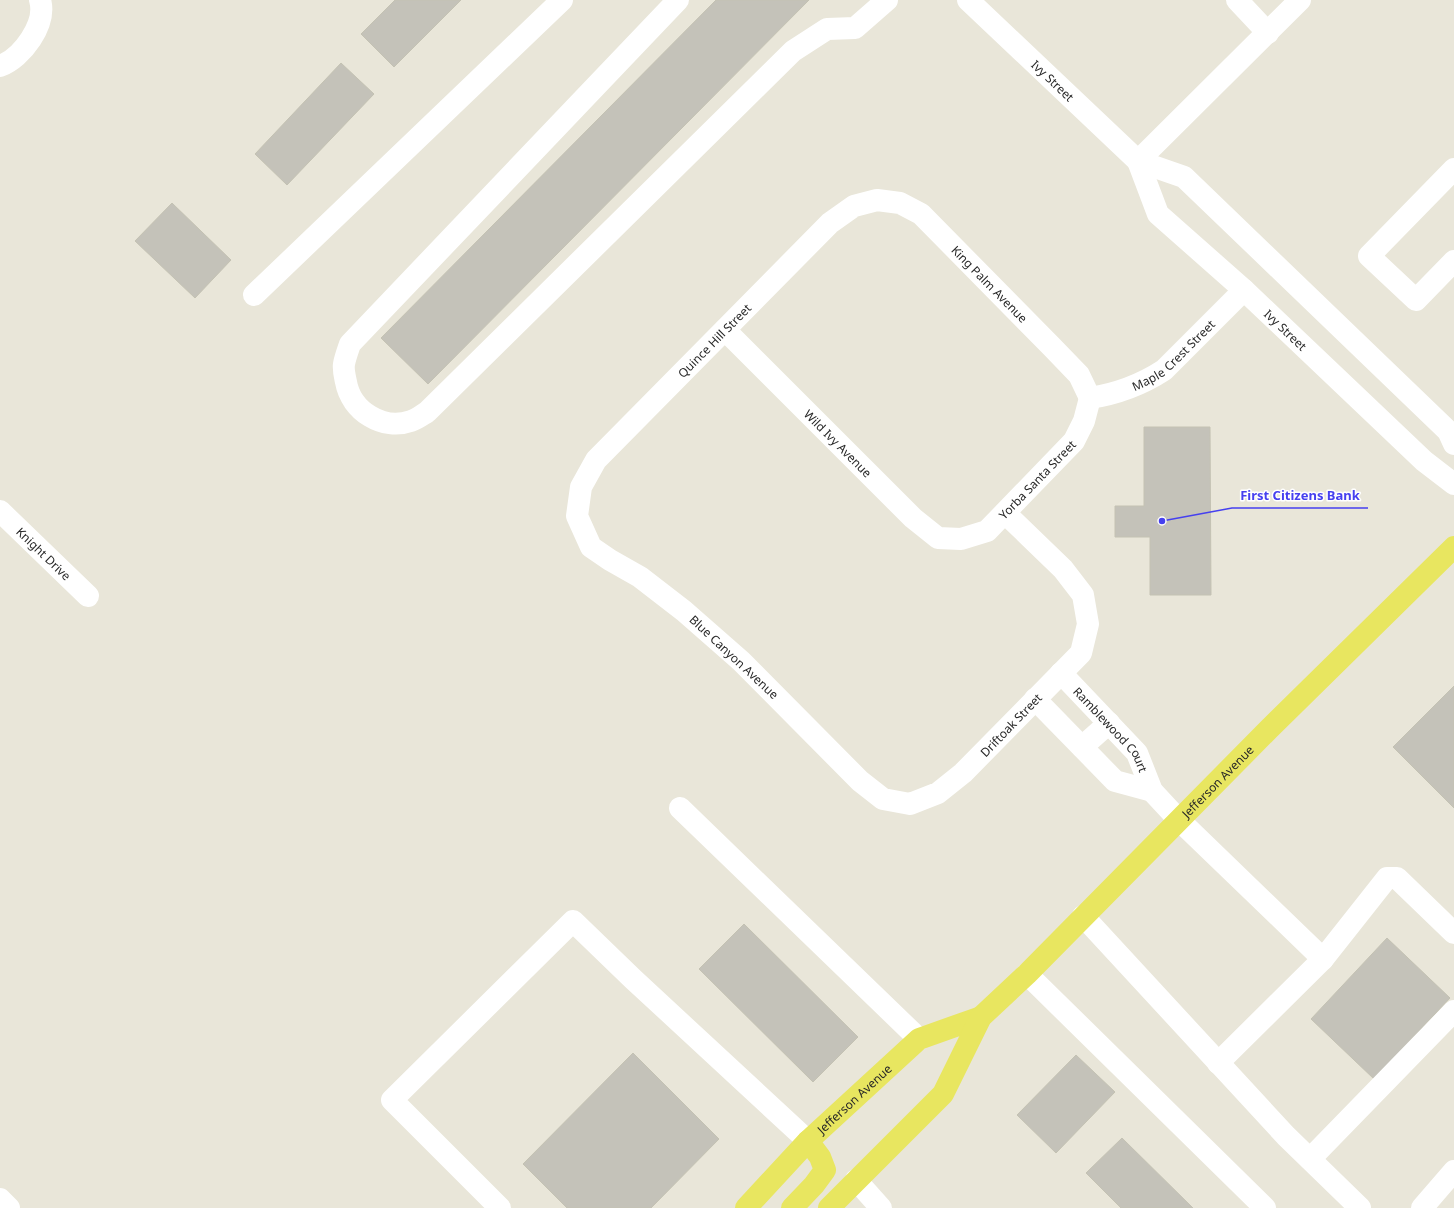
<svg xmlns="http://www.w3.org/2000/svg" width="1454" height="1208" viewBox="0 0 1454 1208" font-family="'Noto Sans',sans-serif">
  <rect width="100%" height="100%" fill="#e9e6d9"/>
  <path fill="#c4c2b9" stroke="#c4c2b3" d="M395 0H461L394 67 361 34Z
    M716 0H809L428 384 381 338Z
    M341 63 374 94 287 185 255 154Z
    M172 203 231 260 195 298 135 241Z
    M1144 427H1210L1211 595H1150V537H1115V506H1144Z
    M1454 686V808L1393 747Z
    M744 924 858 1037 813 1082 699 969Z
    M1387 938 1450 998 1374 1079 1311 1019Z
    M633 1053 719 1139 651 1208H567L523 1164Z
    M1076 1055 1115 1092 1056 1153 1017 1115Z
    M1122 1138 1193 1208H1121L1086 1173Z"/>
  <g fill="none" stroke-linecap="round" stroke-linejoin="round">
    <g stroke="#fff" stroke-width="22">
      <path d="M678 0 350 344C348 350 345 358 344 364 343 370 345 377 346 382 351 411 383 431 411 421 417 419 422 415 427 412L793 51 827 29 855 28 887 0"/>
      <path id="s1" d="M968 0 1138 161 1184 177 1448 431 1454 444"/>
      <path d="M1237 0 1268 33"/>
      <path d="M0 66C22 58 47 24 40 0"/>
      <path id="s2" d="M1138 161 1158 214 1244 290 1424 461 1454 484"/>
      <path d="M1138 161 1300 0"/>
      <path d="M1454 169 1369 256 1416 300 1454 261"/>
      <path d="M254 295 562 0"/>
      <path id="s3" d="M725 330 913 518 938 538 961 539 987 531 1074 441 1084 421 1090 398"/>
      <path id="s4" d="M1090 398C1116 394 1141 385 1164 370L1244 290"/>
      <path id="s5" d="M0 511 88 596"/>
      <path id="s6" d="M1005 513 1063 569 1083 595 1088 624 1081 653 963 773 938 793 910 804 883 799 860 781 741 661 684 611 640 577 610 560 591 547 577 516 581 487 596 460 830 223 854 206 877 200 900 203 921 214 1052 347 1079 375 1090 398"/>
      <path id="s7" d="M1061 673 1137 753 1152 791 1178 819 1323 959"/>
      <path d="M1035 699 1115 781 1152 791"/>
      <path d="M1082 747 1109 723"/>
      <path d="M680 808 919 1039"/>
      <path d="M1083 916 1286 1136 1360 1208"/>
      <path d="M1027 974 1265 1208"/>
      <path d="M1218 1063 1323 959 1387 878H1397L1454 933"/>
      <path d="M1310 1159 1454 1011"/>
      <path d="M856 1180 881 1208"/>
      <path d="M0 1199 9 1208"/>
      <path d="M500 1208 392 1100 573 921 633 979 808 1141"/>
      <path d="M1422 1208 1454 1171"/>
    </g>
    <g stroke="#e8e660" stroke-width="22">
      <path id="s8" d="M746 1208 808 1141 919 1039 981 1017"/>
      <path d="M792 1208 814 1185 825 1170 820 1157 808 1141"/>
      <path id="s9" d="M829 1208 943 1094 981 1017 1027 974 1269 729 1454 547"/>
    </g>
  </g>
  <g text-anchor="middle" dominant-baseline="central" stroke-width="3" stroke-linejoin="round" paint-order="stroke">
    <g font-size="12" fill="#272727" stroke="#fff">
      <text stroke="none"><textPath href="#s1" startOffset="117">Ivy Street</textPath></text>
      <text stroke="none"><textPath href="#s6" startOffset="1443">King Palm Avenue</textPath></text>
      <text stroke="none"><textPath href="#s2" startOffset="229">Ivy Street</textPath></text>
      <text stroke="none"><textPath href="#s6" startOffset="1080">Quince Hill Street</textPath></text>
      <text stroke="none"><textPath href="#s4" startOffset="96">Maple Crest Street</textPath></text>
      <text stroke="none"><textPath href="#s3" startOffset="160">Wild Ivy Avenue</textPath></text>
      <text stroke="none"><textPath href="#s3" startOffset="420">Yorba Santa Street</textPath></text>
      <text stroke="none"><textPath href="#s5" startOffset="61">Knight Drive</textPath></text>
      <text transform="translate(734 657) rotate(43)">Blue Canyon Avenue</text>
      <text transform="translate(1011 725) rotate(-46)">Driftoak Street</text>
      <text stroke="none"><textPath href="#s7" startOffset="76">Ramblewood Court</textPath></text>
      <text stroke="none"><textPath href="#s9" startOffset="581">Jefferson Avenue</textPath></text>
      <text stroke="none"><textPath href="#s8" startOffset="154">Jefferson Avenue</textPath></text>
    </g>
  </g>
  <path fill="none" stroke="#4640ef" stroke-width="1.5" d="M1162 521L1232 508H1368"/>
  <circle fill="#4640ef" stroke="#fff" stroke-width="1.5" cx="1162" cy="521" r="4"/>
  <g font-size="13" text-anchor="middle" font-weight="bold" fill="#4640ef" stroke="#fff" stroke-width="3" stroke-linejoin="round" paint-order="stroke">
    <text x="1300" y="500">First Citizens Bank</text>
  </g>
</svg>
